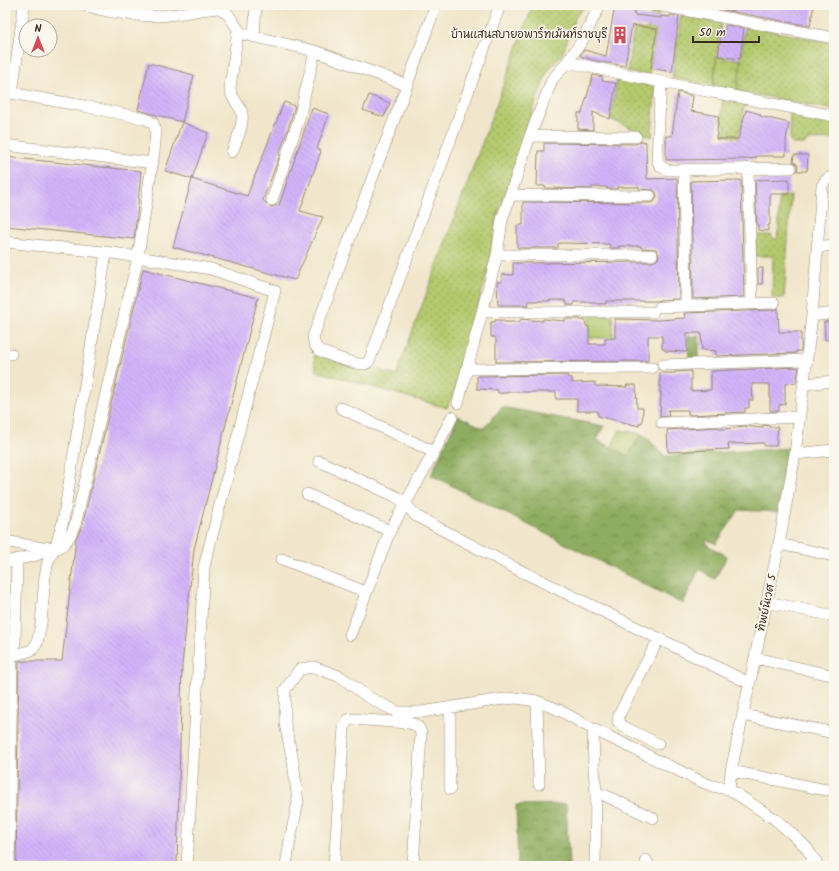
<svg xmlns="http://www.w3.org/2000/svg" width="839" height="871" viewBox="0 0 839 871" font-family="Kalam,'Playpen Sans Thai',sans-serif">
  <defs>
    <pattern id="grass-dots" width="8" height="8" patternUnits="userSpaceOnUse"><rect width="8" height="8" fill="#b4c96d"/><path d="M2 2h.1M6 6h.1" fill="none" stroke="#94a359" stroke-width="1.8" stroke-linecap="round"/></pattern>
    <pattern id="forest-crowns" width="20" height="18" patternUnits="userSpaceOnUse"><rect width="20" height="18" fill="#8fad60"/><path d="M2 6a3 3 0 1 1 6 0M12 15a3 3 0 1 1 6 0" fill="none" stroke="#768d4f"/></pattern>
    <pattern id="wetland-marsh" width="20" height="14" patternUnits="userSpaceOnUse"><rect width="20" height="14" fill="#b4c96d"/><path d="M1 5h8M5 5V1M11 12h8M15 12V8" fill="none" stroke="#94a359"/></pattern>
    <pattern id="building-back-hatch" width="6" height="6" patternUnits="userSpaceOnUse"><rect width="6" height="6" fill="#d2b3fa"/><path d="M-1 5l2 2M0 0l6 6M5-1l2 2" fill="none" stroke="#b59ad6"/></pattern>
  </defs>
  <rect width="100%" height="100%" fill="#fbf7ec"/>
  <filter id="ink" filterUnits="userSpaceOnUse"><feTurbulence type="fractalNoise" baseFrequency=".025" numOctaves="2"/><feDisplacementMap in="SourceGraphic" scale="8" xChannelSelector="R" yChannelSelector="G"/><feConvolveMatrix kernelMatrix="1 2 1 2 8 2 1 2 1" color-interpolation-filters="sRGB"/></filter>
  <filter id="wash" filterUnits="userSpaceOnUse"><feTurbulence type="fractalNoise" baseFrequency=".012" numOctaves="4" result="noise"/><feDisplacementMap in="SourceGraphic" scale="16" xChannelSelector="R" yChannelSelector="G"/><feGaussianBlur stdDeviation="0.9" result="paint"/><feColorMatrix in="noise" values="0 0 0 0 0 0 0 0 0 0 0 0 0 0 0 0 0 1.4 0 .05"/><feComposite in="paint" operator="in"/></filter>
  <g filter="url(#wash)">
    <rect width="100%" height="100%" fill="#f1e6cb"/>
    <path fill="url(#grass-dots)" stroke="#787a46" d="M533 5H587L576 16 563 52 547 72 537 99 496 220 488 270 455 389 447 408 316 371 314 356 319 353 365 368 372 367 396 376Z
      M652 10 659 11 649 75 627 72 634 28 647 30Z
      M681 15 721 23 713 86 672 78Z
      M745 26 834 43V110L737 91Z
      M617 79 655 86 652 137 610 119Z
      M723 97 745 101 739 138 724 135 725 126 721 121Z
      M790 111 834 120V139L808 140 805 144H793L790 141Z
      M791 196 784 298H772L773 256H755V235H771L773 239H777L779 226V197Z"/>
    <path fill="url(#forest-crowns)" stroke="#656c3f" d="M688 336H699V359H689Z
      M502 407 604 426 597 440 628 456 641 434 644 435 665 456 790 448 780 512 739 510 716 544 706 539 707 545 727 556 715 579 699 569 683 604 431 475 458 416 484 428Z
      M566 804 569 866H518L516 805Z"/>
    <path fill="url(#wetland-marsh)" stroke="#787a46" d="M717 56 741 60 737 91 713 86Z"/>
    <path fill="#b4c96d" stroke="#787a46" d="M613 315V338H589V316Z
      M620 430 641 434 628 456 611 447Z"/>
    <g id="blocks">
      <path fill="url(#building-back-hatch)" d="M615 5 635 8 634 15 661 18V16L670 17V15L679 16 672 72 651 68 657 29 632 25 625 66 597 61 580 56 584 50 606 56Z
        M707 5H814L810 26 707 7Z
        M725 25 744 28 740 59 718 56 721 36 724 37Z
        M149 63 194 75 182 122 138 110Z
        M593 75 603 77 602 81 616 83 610 119 593 112V130L578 129V113H582Z
        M678 92 693 96 691 111 719 116 716 139H738L746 110 760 114V116L789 123 786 140V156H756V158L747 159 666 160V136H672Z
        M369 95 390 103 384 117 363 110Z
        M284 102 295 106 287 132 279 154 280 155 278 160 263 200 270 207 279 205 312 108 329 114 317 149 321 151 300 211 323 217 295 280 173 247 192 179 247 196Z
        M182 122 208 133 192 179 165 171Z
        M642 141 646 142 647 179 677 178 679 299 660 300 656 301H606V304H597L596 302H574V305H567V302H565V300H549V301H528L529 305H498L497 282H502V274L513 275V263L652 262 658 259 659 255 656 249 641 248V246H619V248H610L609 244 561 243 558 244V248H518L517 247V225H523V202L650 203 654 202 657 196 656 192 653 190 639 189V187H617V189H607V187H592V189L545 188V186H537L538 151H544V143L636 144Z
        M794 155H808L807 171H797L798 168 797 164 793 162Z
        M5 157 141 171 137 215 134 239 5 226Z
        M789 179V194H770V225H768V231L758 230V225H757L755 180Z
        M741 180 744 297 693 299 691 181Z
        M758 268H763L762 284H758Z
        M143 269 258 298 194 549 182 665 177 866H16L19 661H62L76 538 82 527Z
        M778 308 779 332H801V351H796V353L716 356V351L702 350 701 333H687V352L665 351V349H662V336H648V361L496 362V339L495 337H491V322H495V320H504V322H519L521 319 543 321V319L565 321V319H580V320H585L586 326 589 327V344H605V338H615V319L660 320 685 318 684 313 774 310Z
        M834 321V339L825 340 824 322Z
        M799 367 796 383 785 384V404L779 405V411H770V384H752L753 400H749V408H745V412L692 415 688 414V410H668L669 416 660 417 661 392H660V373H675V372L691 371V391L711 390V371Z
        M567 375V377L572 378V383L595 382V386L627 387 626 385H636L637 408H643L642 423H639V426L598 416V411H577V399H556V392H508V393H498V390L477 389V376Z
        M769 425V427H778L776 446H764V443L728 444 729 449 668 452 667 430 719 427 720 429 736 428V427L745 426 762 428V426Z"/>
    </g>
  </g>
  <g filter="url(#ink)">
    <use href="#blocks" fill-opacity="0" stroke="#968874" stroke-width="1"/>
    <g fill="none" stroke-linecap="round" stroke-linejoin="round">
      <g stroke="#968874" stroke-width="12">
        <path id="minor" d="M86 5C102 12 137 16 155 16 177 16 198 9 219 8 234 15 232 26 243 34L315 51 407 85
          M436 5 407 85 313 337C314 342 314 346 318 349 322 353 356 365 363 364 367 364 369 362 370 359L500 5
          M657 5 834 38
          M254 36 256 5
          M567 62 661 82 834 116
          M661 82 657 158C659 166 661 168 668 170L791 168
          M5 92 84 106 146 119 153 123 156 131 154 152 138 257 75 525C70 537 65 546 53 550L5 541
          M12 93 24 6
          M530 136 636 137
          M5 145 153 163
          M232 152C236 142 246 121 241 110 237 102 231 98 230 88L238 30
          M748 168 752 304
          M684 169 686 306
          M510 195 650 196
          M272 200 299 119 315 51
          M5 242 113 253 211 269 275 291 204 567 187 866
          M817 247 834 245
          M497 255H652
          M660 307 774 303
          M482 312H653
          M812 316 834 313
          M5 354H11
          M663 365 806 360
          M467 369 652 368
          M803 384 834 381
          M458 403 491 278 497 255 502 220 530 136 552 80 567 62 582 41 600 5
          M341 408 434 452
          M662 423 799 417
          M795 454 812 316 822 186C825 181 827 177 834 177
          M319 461 395 496 406 504 416 516 515 568 749 683
          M307 494 390 531
          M779 544 834 556
          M282 559 366 592
          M5 563C19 556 38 560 48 547
          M767 602 834 616
          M350 635 390 531 434 452 452 417
          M5 656H12L32 650 37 643 41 624 45 576 48 561 56 545 63 522 106 253
          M755 658 831 675
          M537 701 539 784
          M450 709V789
          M743 715 830 732
          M593 729 594 768 596 793 595 866
          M658 744 622 726 618 721 619 715 659 638
          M731 771 826 790
          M729 789 731 771 779 544 795 454 834 450
          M596 793 604 795 653 818
          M646 860 649 866
          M9 866 12 656 15 643 17 560
          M286 866 290 840 298 802 293 761 285 724V690L300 669 314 667 341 677 368 697 397 712H422L496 700 516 698 537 701 559 710 593 729 700 781 712 786 729 789 776 820 792 834 806 847 818 866
          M334 866 344 727 348 720 351 719 409 723C415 724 420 727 421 734L413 866
          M806 866 816 861"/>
      </g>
      <use href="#minor" stroke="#fff" stroke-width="11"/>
    </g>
  </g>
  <defs>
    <g id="building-bare" transform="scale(1.38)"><path d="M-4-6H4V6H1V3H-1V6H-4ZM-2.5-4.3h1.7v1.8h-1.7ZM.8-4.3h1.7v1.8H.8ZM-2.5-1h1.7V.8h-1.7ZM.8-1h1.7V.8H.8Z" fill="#d1495b" stroke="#fbf7ec" stroke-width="2.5" paint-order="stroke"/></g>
  </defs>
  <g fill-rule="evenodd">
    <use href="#building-bare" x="620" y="35"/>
  </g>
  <g text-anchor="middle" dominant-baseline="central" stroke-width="3.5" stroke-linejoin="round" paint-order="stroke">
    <g font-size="11" fill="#3b2a1e" stroke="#fbf7ec" text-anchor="end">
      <text x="607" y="35">บ้านแสนสบายอพาร์ทเม้นท์ราชบุรี</text>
    </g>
    <g font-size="11" fill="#3b2a1e" stroke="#fbf7ec">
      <text transform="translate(767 603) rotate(-78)">ทิพย์นิเวศ 5</text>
    </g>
  </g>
  <rect width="839" height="871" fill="none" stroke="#fbf7ec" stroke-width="20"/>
  <g transform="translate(38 38)"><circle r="19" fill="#fbf7ec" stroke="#aea59a"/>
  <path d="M0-3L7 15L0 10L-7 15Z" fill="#d1495b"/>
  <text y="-6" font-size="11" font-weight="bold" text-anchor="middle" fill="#3b2a1e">N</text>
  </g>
  <path d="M693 36v6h66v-6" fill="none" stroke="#3b2a1e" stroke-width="2"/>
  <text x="699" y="36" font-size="12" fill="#3b2a1e" stroke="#fbf7ec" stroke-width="3" paint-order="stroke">50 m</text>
</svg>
